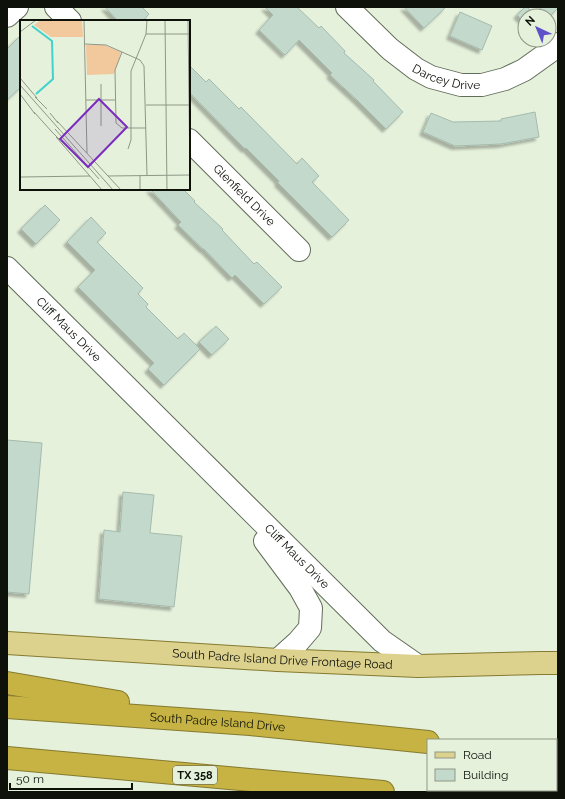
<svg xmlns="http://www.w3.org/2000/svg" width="565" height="799" viewBox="0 0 565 799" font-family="Raleway,sans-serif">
  <defs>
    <filter id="shadow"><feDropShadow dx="-3.5" dy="3.5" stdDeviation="1" flood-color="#0004"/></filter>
  </defs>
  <rect width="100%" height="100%" fill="#e5f1db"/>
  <path fill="#c2d9cc" stroke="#a4bbae" filter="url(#shadow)" d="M105 7H142L149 14 143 21H118Z
    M265 7H297L319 28 321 26 345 51 344 53 374 80 373 81 403 112 386 129 356 99 330 75 332 73 299 40 285 55 259 30 273 15Z
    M404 7H446L424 28Z
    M525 7H527L534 14 542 7H558V8L549 17V16H525V23L517 15Z
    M460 12 492 26 482 50 450 36Z
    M21 35V87L7 100V49Z
    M189 65 206 82 209 79 239 109 241 107 297 164 302 158 319 176 312 182 349 220 332 237 278 183 279 181 246 148 245 149 189 92Z
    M535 112 539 137 501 144 455 146 423 132 431 113 453 122 501 121V119Z
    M150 189H183L195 201 194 202 223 229 222 230 254 264 257 262 282 287 264 304 235 275 232 278 204 249H203L178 225 181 222Z
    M45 205 60 220 36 244 21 229Z
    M91 217 106 233 97 242 143 288 138 294 148 304 146 307 178 339 184 333 200 349 164 385 148 369 154 363 78 287 95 270 67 242Z
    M216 326 229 339 212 355 199 342Z
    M7 440 42 443 29 594 7 592Z
    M123 492 154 495 150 533 182 536 174 607 99 599 104 530 120 532Z"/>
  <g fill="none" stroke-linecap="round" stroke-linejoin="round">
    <g stroke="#626c5a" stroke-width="24">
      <g id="minor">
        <path d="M56 7 70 21"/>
        <path id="s1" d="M347 7 390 49 416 69 431 77 461 85H482L505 79 524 70 552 50 558 44"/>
        <path d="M7 16 17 7"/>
        <path id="s2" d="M189 140 299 250"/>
        <path id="s3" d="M7 268 382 641 418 666"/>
        <path d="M265 541 300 588 311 608 310 628 298 642 278 660"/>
      </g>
    </g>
    <g stroke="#857a2f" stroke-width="24">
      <g id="major">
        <path id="s4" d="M7 643 278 660 418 666 541 663H558"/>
      </g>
    </g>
    <g stroke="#857a2f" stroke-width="24">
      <g id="highway">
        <path d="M7 683 118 702"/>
        <path id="s5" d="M7 707 250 724 428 742"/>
        <path d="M556 754H558"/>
        <path d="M7 758 383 792"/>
      </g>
    </g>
    <use href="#minor" stroke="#fff" stroke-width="22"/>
    <use href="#major" stroke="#ddd18e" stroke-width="22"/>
    <use href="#highway" stroke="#c6b343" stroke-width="22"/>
  </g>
  <g text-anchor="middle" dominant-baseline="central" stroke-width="3.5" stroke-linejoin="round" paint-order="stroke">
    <rect fill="#e5f1db" stroke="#4e5449" stroke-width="1" x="173" y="766" width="44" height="18" rx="3"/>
    <g font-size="11" font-weight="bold" fill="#0d110a">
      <text x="195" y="775">TX 358</text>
    </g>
    <g font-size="12" fill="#0d110a" stroke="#e5f1db">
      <text stroke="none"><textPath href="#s1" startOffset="125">Darcey Drive</textPath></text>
      <text stroke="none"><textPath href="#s2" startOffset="78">Glenfield Drive</textPath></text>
      <text stroke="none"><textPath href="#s3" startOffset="87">Cliff Maus Drive</textPath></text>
      <text stroke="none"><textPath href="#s3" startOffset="409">Cliff Maus Drive</textPath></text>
      <text stroke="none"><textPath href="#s4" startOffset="276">South Padre Island Drive Frontage Road</textPath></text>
      <text stroke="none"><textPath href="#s5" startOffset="211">South Padre Island Drive</textPath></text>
    </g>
  </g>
  <g transform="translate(20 20)">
    <rect width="170" height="170" fill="#e5f1db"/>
    <path d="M21 0H62L63 17H31L14 5ZM66 25H84L101 32 94 54 67 55Z" fill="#f2c99c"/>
    <path fill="none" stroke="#41d2cd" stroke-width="2" d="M12 6 32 21 33 59 16 74"/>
    <path fill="none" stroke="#8f9787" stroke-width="1" d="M64 0 67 133M145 0 147 170M168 0 170 160M0 12 16 0M126 14H170M65 24 86 25 120 40 124 46 127 155M102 32 95 50 96 103 102 108H126M0 58 17 78M81 64V106M0 65 93 170M0 74 15 94M15 77 27 89M66 80H95M126 85H170M14 92 32 112M30 93 38 103M37 101 101 170M35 109 79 159M30 110 39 119M36 117 82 170M108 129 111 120V51L126 14 127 0M120 155V170M88 156 170 155M0 157 70 156"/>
    <path fill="#7b2cbf" fill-opacity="0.15" stroke="#7b2cbf" stroke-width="2" d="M79 79 107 107 68 147 40 119Z"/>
    <rect width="170" height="170" fill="none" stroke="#0d110a" stroke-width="2"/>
  </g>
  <rect width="565" height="799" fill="none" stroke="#0d110a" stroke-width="16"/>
  <rect x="427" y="739" width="130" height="52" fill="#e5f1db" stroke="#8f9787"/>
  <rect x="435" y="752" width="20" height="6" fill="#ddd18e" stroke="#8f9787"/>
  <text x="463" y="759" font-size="12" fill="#0d110a">Road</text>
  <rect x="435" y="769" width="20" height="12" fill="#c2d9cc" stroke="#8f9787"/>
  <text x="463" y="779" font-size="12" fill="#0d110a">Building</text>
  <g transform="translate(537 28) rotate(316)"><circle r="19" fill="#e5f1db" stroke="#8f9787"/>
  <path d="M0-3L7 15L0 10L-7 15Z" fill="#5e51c9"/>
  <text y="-6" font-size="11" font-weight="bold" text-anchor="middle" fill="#0d110a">N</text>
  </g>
  <path d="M10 783v6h122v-6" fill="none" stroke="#0d110a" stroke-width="2"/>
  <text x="16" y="783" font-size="12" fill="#0d110a" stroke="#e5f1db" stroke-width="3" paint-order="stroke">50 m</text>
</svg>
